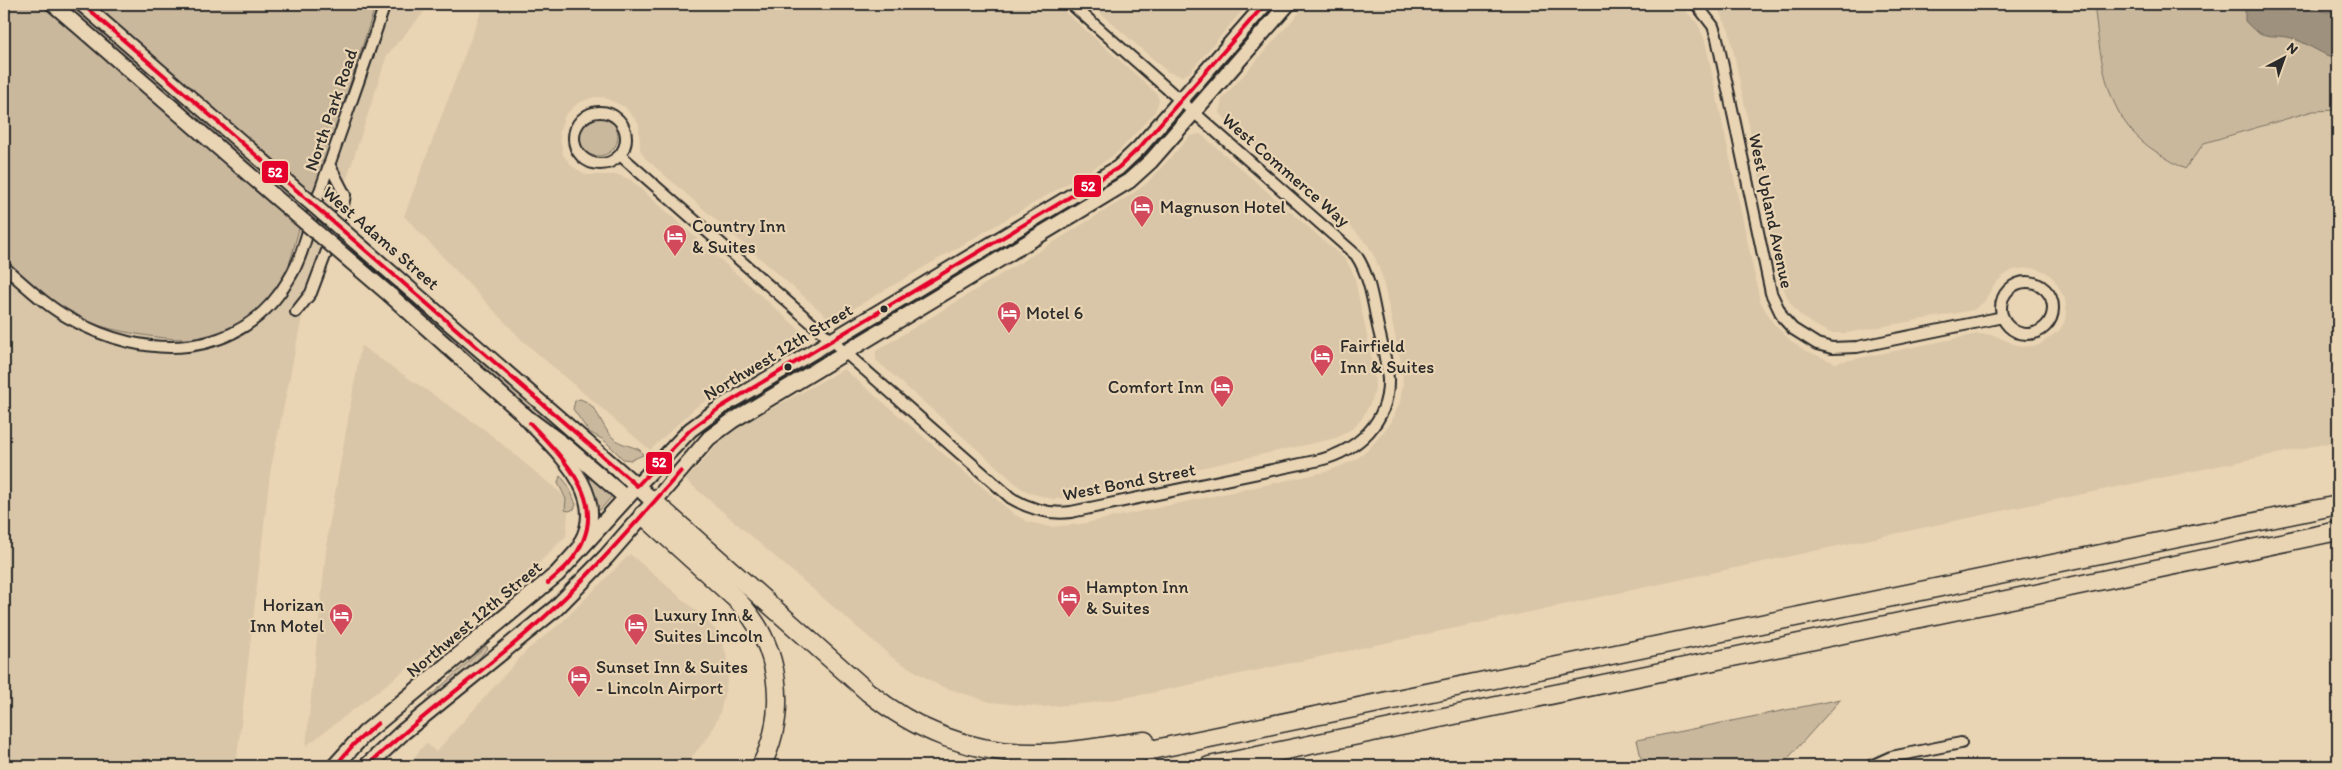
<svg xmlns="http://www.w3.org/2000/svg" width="2342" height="770" viewBox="0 0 2342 770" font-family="Itim,sans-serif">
  <rect width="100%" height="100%" fill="#e9d4b3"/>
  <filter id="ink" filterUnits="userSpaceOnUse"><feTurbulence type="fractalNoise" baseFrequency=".02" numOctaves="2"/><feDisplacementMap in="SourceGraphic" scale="10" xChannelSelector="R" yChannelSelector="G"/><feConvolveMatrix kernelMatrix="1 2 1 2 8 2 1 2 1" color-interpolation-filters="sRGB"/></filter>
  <g filter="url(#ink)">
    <path fill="#d9c6a8" d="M4 4H431L387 55 302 317 270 473 236 766H4Z
      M486 4H1056L1150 87 1157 94 1159 100 1155 112 1118 152 1104 162 832 321 645 158 640 149 639 124 625 107 603 97H594L578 103 565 115 559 132 563 155 572 166 586 175H618L631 180 803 333 801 342 696 407 650 450 522 340 404 216 479 17Z
      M1090 4H1248L1189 73 1182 76 1168 72Z
      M1307 4H1678L1697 22 1705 41 1760 301 1773 323 1792 342 1804 350 1835 363 1978 334 1993 335 2021 347 2039 345 2059 331 2064 323 2067 313 2065 299 2054 279 2046 272 2036 268H2026L2013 270 2003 276 1993 286 1984 302 1973 310 1846 333H1830L1812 324 1798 313 1789 301 1783 287 1729 30 1715 4H2094L2100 53 2107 85 2204 143 2338 103V441L2015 508 1146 694 1091 703 1041 707 990 702 940 686 893 658 686 480 729 432 844 369 1014 514 1028 522 1051 527 1082 524 1326 472 1355 460 1367 451 1391 423 1400 402 1403 383 1402 367 1382 276 1375 258 1368 245 1356 232 1230 124 1220 113 1222 99Z
      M1201 134 1346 260 1354 275 1374 369 1375 390 1372 400 1361 420 1353 428 1336 438 1065 498 1053 499 1030 493 1021 488 876 360V351L1132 194 1147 183 1190 136Z
      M361 346 485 430 569 500 566 536 520 582 306 746 328 533Z
      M630 554 703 617 717 631 726 653 728 677 720 713 709 736 689 760 681 766H407L426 743 436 752 527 650 562 622Z"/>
    <path fill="#cab89d" stroke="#7a7264" d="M4 4H46L300 225C294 245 291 266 280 283 274 294 262 306 252 314 215 343 182 342 137 334 120 331 102 328 86 320 54 306 29 281 4 259Z
      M63 4H74L269 173 264 179Z
      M91 4H376L325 162 312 193Z
      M2094 4H2338V110L2313 111 2204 143 2185 169C2171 161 2156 153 2143 142 2103 109 2100 51 2094 4Z
      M578 136a20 20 0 1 1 40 0a20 20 0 1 1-40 0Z
      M1075 200 1077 202 1063 215 942 288 941 286 953 274Z
      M405 291 610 469 618 479 617 481 570 440 541 421 400 297Z
      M580 399C598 404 600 425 612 437 620 445 630 445 640 450L643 455 631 460 623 459 604 440 589 432 573 409 575 401Z
      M588 475 613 495 600 510H597L595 499 586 477Z
      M560 476C567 481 573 496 576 505L574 509 569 511 565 510 566 499 558 483Z
      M486 646 488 648 471 668 431 700 429 697Z
      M1841 699 1781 766H1643L1637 740Z"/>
    <path fill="#9e917d" stroke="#70685c" d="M2248 4H2292L2327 12 2338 10V58C2323 56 2310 45 2295 39 2274 32 2264 43 2245 21V8Z"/>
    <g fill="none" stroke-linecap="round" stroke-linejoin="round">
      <g stroke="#2b2b2b" stroke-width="14">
        <path id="minor" d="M1696 4 1713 26 1717 38 1771 293 1783 318 1793 329 1817 344 1832 348 1857 347 2003 317
          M574 138a26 26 0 1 1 52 0a26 26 0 1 1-52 0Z
          M620 155 1011 498C1030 509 1049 515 1071 512L1320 460C1358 450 1389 422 1388 380 1387 362 1382 344 1378 327 1373 302 1370 276 1356 255L1071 4
          M4 267C25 285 45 305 69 318 145 362 241 361 289 279 305 253 309 222 319 194 341 130 364 67 385 4
          M2001 308a26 26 0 1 1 52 0a26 26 0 1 1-52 0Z
          M296 312 311 293 342 211 345 195 329 164
          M1871 766 1891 757 1961 743"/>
      </g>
      <g stroke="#2b2b2b" stroke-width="18">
        <path id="secondary" d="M53 4 273 195
          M82 4 280 176
          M396 277 637 486 690 430 721 407 1118 168 1139 148 1265 4
          M390 295 524 415 567 447 626 498
          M654 502 709 438 732 421 1129 181 1151 161 1288 4"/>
      </g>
      <g stroke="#2b2b2b" stroke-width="19">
        <path id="primary" d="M524 415C554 448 610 493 582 542
          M335 766 365 733 557 574 637 486 654 502 606 557 556 608 403 732 367 766"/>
      </g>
      <g stroke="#2b2b2b" stroke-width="21">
        <path id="motorway" d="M654 502 868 692C915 730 971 753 1032 753 1069 754 1108 745 1145 741
          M643 515 737 600C780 644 789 711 761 766
          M1073 766 2338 505
          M1209 766 2338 531"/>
      </g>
      <use href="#minor" stroke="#e9d4b3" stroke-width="10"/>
      <use href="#secondary" stroke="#e9d4b3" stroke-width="14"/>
      <use href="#primary" stroke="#e9d4b3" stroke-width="15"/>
      <use href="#motorway" stroke="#e9d4b3" stroke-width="18"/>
      <g stroke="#2b2b2b" stroke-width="18" stroke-linecap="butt">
        <path id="secondary-bridge" d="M280 176 396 277
          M273 195 390 295"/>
      </g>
      <use href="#secondary-bridge" stroke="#e9d4b3" stroke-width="14"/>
      <g stroke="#e9d4b3" stroke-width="8">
        <path id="bus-1" d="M82 4 637 486 690 430 721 407 1118 168 1139 148 1265 4
          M530 423C567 463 615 507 570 562 564 570 555 576 548 583
          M335 766 354 744 378 723
          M367 766C419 717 476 677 530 630 585 582 633 526 681 471"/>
      </g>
      <use href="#bus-1" stroke="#e4002b" stroke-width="4"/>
    </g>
  </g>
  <defs>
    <g id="hotel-pin" transform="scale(1.25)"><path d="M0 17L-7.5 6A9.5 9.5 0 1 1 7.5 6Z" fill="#d1495b" stroke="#e9d4b3"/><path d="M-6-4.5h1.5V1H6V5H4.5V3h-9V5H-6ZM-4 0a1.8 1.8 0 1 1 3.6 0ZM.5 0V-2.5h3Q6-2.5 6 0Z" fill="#fff"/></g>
  </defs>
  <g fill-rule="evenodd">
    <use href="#hotel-pin" x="1142" y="207"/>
    <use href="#hotel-pin" x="675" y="236"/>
    <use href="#hotel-pin" x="1009" y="313"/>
    <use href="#hotel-pin" x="1322" y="356"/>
    <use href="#hotel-pin" x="1222" y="387"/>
    <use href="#hotel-pin" x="1069" y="597"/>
    <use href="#hotel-pin" x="341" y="615"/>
    <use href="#hotel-pin" x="636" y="625"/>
    <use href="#hotel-pin" x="579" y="677"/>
  </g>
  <g fill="#2b2b2b" stroke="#e9d4b3" stroke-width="2">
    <circle cx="884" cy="309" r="4.5"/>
    <circle cx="788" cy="367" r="4.5"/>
  </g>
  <g text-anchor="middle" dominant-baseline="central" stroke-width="4.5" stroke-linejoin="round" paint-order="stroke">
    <g font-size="18" fill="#2b2b2b" stroke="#e9d4b3">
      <text transform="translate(331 110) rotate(-71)">North Park Road</text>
      <text transform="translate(1286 170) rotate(41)">West Commerce Way</text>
      <text transform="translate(1771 211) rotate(78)">West Upland Avenue</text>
      <text transform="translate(381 238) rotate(41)">West Adams Street</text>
      <text transform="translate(778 352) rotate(-31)">Northwest 12th Street</text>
      <text transform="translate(1129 482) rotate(-11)">West Bond Street</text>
      <text transform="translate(474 619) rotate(-40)">Northwest 12th Street</text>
    </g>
    <g font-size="18" fill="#2b2b2b" stroke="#e9d4b3" text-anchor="start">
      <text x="1160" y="207">Magnuson Hotel</text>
      <text x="692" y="226">Country Inn<tspan x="692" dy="21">&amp; Suites</tspan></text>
      <text x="1026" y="313">Motel 6</text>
      <text x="1340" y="346">Fairfield<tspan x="1340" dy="21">Inn &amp; Suites</tspan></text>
      <text x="1204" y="387" text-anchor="end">Comfort Inn</text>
      <text x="1086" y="587">Hampton Inn<tspan x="1086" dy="21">&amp; Suites</tspan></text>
      <text x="324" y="605" text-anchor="end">Horizan<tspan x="324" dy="21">Inn Motel</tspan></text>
      <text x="654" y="615">Luxury Inn &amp;<tspan x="654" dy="21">Suites Lincoln</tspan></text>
      <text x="596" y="667">Sunset Inn &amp; Suites<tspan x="596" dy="21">- Lincoln Airport</tspan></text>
    </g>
  </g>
  <g stroke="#e9d4b3" stroke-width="2">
    <rect x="261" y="160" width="28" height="24" rx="5" fill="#e4002b"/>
    <rect x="1073" y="174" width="29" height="24" rx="5" fill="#e4002b"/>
    <rect x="645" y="451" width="28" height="24" rx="5" fill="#e4002b"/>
  </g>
  <g font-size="14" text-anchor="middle" font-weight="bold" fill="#fff">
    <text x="275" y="177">52</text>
    <text x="1088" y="191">52</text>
    <text x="659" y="467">52</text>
  </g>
  <rect width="2342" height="770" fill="none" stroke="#e9d4b3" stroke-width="20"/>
  <rect x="10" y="10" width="2322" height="750" fill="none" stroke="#2b2b2b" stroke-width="2" filter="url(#ink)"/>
  <g transform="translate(2284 58) rotate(41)" stroke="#e9d4b3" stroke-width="4" paint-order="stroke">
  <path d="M0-4L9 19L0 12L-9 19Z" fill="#2b2b2b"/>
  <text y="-8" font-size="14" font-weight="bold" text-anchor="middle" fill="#2b2b2b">N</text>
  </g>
</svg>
